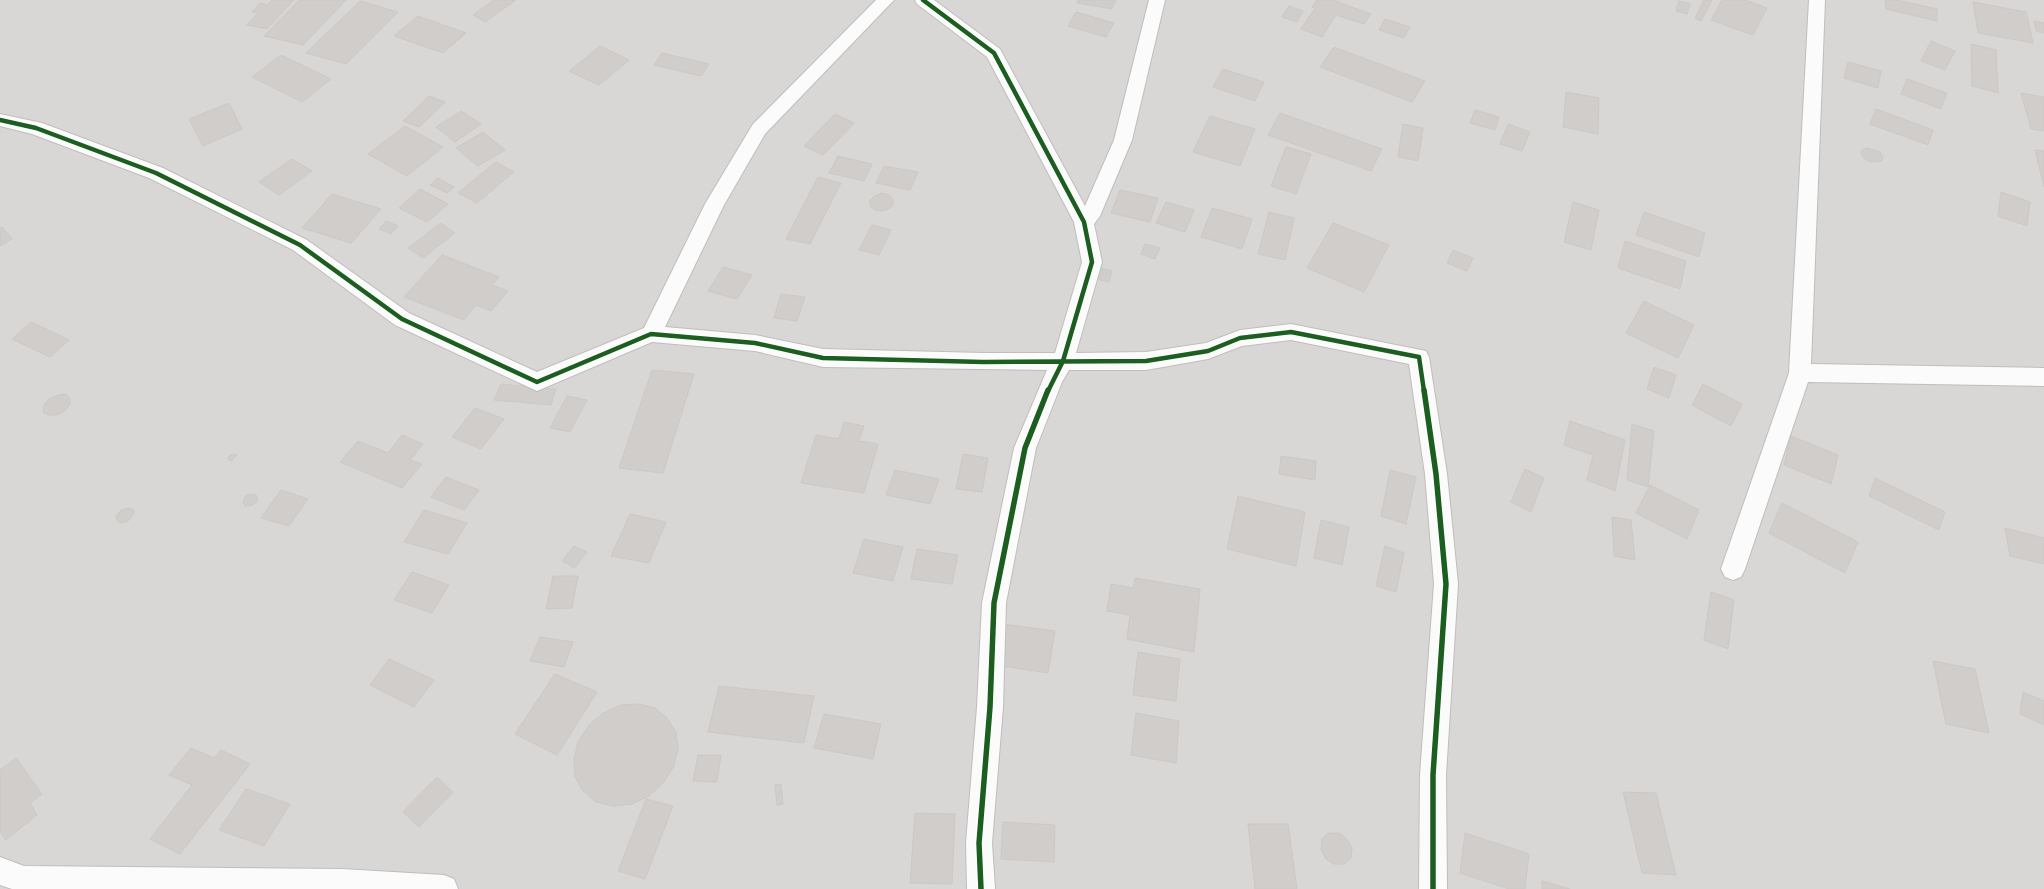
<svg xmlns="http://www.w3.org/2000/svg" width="2044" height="889" viewBox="0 0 2044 889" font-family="'Open Sans',sans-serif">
  <rect width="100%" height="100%" fill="#e9e7e4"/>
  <path fill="#d8d7d5" d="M0 0H2044V889H0Z"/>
  <path fill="#d0cdcb" stroke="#ccc8c5" d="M272 0H294L267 29 247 25 258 13 252 12 260 3 267 5Z
    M299 0H346L303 45 264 36Z
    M494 0H516L485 22 473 15Z
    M1078 0H1116L1112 9 1077 3Z
    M1317 0H1333L1371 14 1364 24 1336 15 1322 37 1301 29 1315 8 1312 7Z
    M1704 0H1712L1701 21 1695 18Z
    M1722 0H1745L1767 8 1753 35 1711 20Z
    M1885 0H1897L1937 9V21L1886 9Z
    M360 1 398 12 346 64 306 53Z
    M1679 1 1690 4 1687 14 1676 11Z
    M1973 2 2026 12 2033 43 1978 33Z
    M1289 6 1303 11 1297 22 1282 17Z
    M1076 12 1114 23 1106 37 1068 26Z
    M418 16 466 33 443 53 394 36Z
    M1385 19 1410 27 1404 38 1379 30Z
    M2034 21 2044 23V33L2036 31Z
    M1931 41 1955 51 1945 70 1921 61Z
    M1971 44 1996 50 1998 93 1972 86Z
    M600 46 629 60 599 85 569 71Z
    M1334 47 1425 81 1412 102 1320 67Z
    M662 53 709 64 701 76 654 65Z
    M281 55 331 79 302 102 252 77Z
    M1848 62 1881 71 1878 88 1844 78Z
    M1223 69 1264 82 1255 101 1213 87Z
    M1907 79 1947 93 1941 109 1901 94Z
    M1566 92 1599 98 1598 134 1563 127Z
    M2021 93 2044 97V131L2031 129Z
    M429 96 445 102 419 127 403 121Z
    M229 103 242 129 203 146 189 119Z
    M1876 109 1933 130 1928 145 1870 124Z
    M1475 110 1499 117 1495 130 1470 123Z
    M461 111 481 124 455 142 436 127Z
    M1280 113 1382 149 1371 171 1268 135Z
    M835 114 854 123 823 155 804 146Z
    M1210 116 1255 129 1240 166 1193 152Z
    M1403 124 1423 128 1418 161 1398 157Z
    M1508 124 1530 132 1522 151 1500 144Z
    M405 126 443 147 407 176 368 154Z
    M483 132 505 150 478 166 456 148Z
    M1286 147 1311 154 1296 194 1271 186Z
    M1867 148 1880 152 1883 157 1882 161 1871 162 1865 159 1861 154 1862 150Z
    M2035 150 2044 151V187Z
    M838 156 872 164 864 181 829 173Z
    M292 159 312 171 279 195 259 182Z
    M496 162 514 172 477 203 458 193Z
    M884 166 918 172 910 190 876 183Z
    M818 177 841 183 810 244 786 239Z
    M438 178 454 187 447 193 430 185Z
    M420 189 448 204 427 222 399 208Z
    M1120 190 1158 198 1150 222 1111 213Z
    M2001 192 2030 202 2027 226 1998 216Z
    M882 193 889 195 893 199V205L889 209 882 211 875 210 870 206V200L875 196Z
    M332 194 381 209 351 243 302 228Z
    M1166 202 1194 210 1185 232 1156 223Z
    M1573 202 1599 210 1591 250 1564 242Z
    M1212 208 1252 219 1242 249 1201 237Z
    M1269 212 1294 218 1285 260 1258 254Z
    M1644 212 1705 233 1699 257 1636 235Z
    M386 221 398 226 391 234 379 229Z
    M441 223 455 233 423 258 408 248Z
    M1333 223 1389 245 1364 292 1307 268Z
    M872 225 891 230 879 255 859 250Z
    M2 227 12 239 0 246V228Z
    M1625 241 1686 261 1680 289 1618 268Z
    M1145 244 1160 248 1155 259 1141 254Z
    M1453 250 1473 258 1467 271 1447 263Z
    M442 255 499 277 492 285 508 291 491 311 476 305 464 320 404 297Z
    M723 267 752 275 737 299 708 291Z
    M1101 268 1112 271 1109 282 1097 279Z
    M781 294 805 297 797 321 774 318Z
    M1644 301 1694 325 1678 358 1626 333Z
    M31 322 69 340 50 357 12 339Z
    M1654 367 1676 375 1669 398 1647 389Z
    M652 370 694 374 663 473 619 468Z
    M501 384 556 389 551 405 494 400Z
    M1703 384 1742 404 1731 426 1692 405Z
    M66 394 70 398V404L65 411 56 415H48L43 412 44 405 49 399 58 395Z
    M567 396 587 400 570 432 550 428Z
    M475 408 504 419 481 449 452 437Z
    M1570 421 1625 440 1615 491 1587 480 1593 455 1564 445Z
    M844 422 864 426 859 441 878 444 864 493 801 483 816 435 839 439Z
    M1632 424 1654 431 1648 487 1627 480Z
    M402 435 423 444 410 460 422 464 402 488 340 462 358 441 388 453Z
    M1791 436 1838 455 1831 484 1784 465Z
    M234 454 237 455 231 461 228 459 229 456Z
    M963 454 988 458 982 492 956 489Z
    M1281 456 1316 461 1315 480 1279 474Z
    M1525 469 1544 478 1531 512 1511 502Z
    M895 470 939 479 930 504 886 495Z
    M1390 470 1416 477 1406 524 1381 516Z
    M446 477 479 490 464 510 431 497Z
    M1875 478 1945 512 1939 530 1869 496Z
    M1650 485 1699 510 1687 539 1636 513Z
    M281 490 308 499 289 526 261 518Z
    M250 494 256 495 258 498 256 503 250 506H245L243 502 245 497Z
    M1238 496 1305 512 1296 566 1227 549Z
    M1782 503 1858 542 1845 573 1769 533Z
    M128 508 134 510 133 515 128 521 122 523 117 521 116 516 121 510Z
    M424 510 467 523 448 554 404 542Z
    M630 514 666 522 649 563 611 556Z
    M1612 517 1631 520 1635 560 1614 556Z
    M1321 520 1349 527 1342 565 1314 558Z
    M2005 528 2044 538V564L2010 556Z
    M864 539 903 547 893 581 853 573Z
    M574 546 587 552 574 568 562 561Z
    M1385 546 1404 553 1396 592 1376 586Z
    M917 549 958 555 952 584 911 579Z
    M412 572 449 585 432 613 394 600Z
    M553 576H578L572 608 546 609Z
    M1135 578 1200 589 1194 652 1127 639 1130 615 1107 611 1111 584 1133 588Z
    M1711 592 1734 600 1728 649 1704 640Z
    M1003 624 1055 631 1048 673 996 665Z
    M540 637 573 642 564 667 530 661Z
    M1138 652 1180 659 1176 701 1133 695Z
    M389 659 434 680 414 707 370 685Z
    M1933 661 1975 669 1989 733 1946 724Z
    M555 674 597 692 557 755 515 734Z
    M719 686 814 696 804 743 708 732Z
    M2023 692 2044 701V725L2020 714Z
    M639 704 655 708 667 718 676 732 678 748 674 766 663 783 649 796 632 804 613 806 596 802 583 791 575 777 574 759 578 742 589 725 603 713 621 705Z
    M1136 713 1179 721 1176 763 1131 755Z
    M824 714 881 724 873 759 814 748Z
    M191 748 214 758 221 750 250 764 180 854 150 839 192 785 169 775Z
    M698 755H721L717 782 693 781Z
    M16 758 42 794 30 803 37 815 6 840 0 832V770Z
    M437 777 453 792 419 827 403 812Z
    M781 784 783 804 777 805 775 785Z
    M246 789 290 804 264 846 219 830Z
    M1623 792 1656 793 1676 875 1642 873Z
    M646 799 673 806 645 879 618 871Z
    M915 813 955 814 952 884 910 883Z
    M1003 822 1055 825 1054 862 1001 859Z
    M1248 824H1288L1297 889H1255Z
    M1328 833H1339L1347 839 1352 848 1351 858 1344 864H1334L1326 859 1321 849 1322 839Z
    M1465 833 1529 854 1525 889H1509L1460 873Z
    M1542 881 1570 889H1542Z"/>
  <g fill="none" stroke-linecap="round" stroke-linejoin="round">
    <g stroke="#bfbebc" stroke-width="2">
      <path id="minor" d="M876 0H894L765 134 724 205 665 327 755 335 823 349 983 353H1055L1082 262 1074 222 987 57 917 4 915 0H934L1000 49 1085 206 1114 140 1149 0H1165L1132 140 1100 216 1094 224 1102 262 1076 353 1146 352 1206 343 1240 330 1291 324 1426 351 1429 357 1447 474 1458 584 1446 775 1447 889H1419L1420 775 1434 584 1425 474 1409 364 1291 340 1242 346 1208 359 1146 370H1069L1062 382 1036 448 1006 603 1003 707 992 843 995 889H967L966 843 977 707 982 603 1014 448 1047 370 823 367 755 351 652 342 537 391 395 325 293 250 149 178 32 134 0 126V114L42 123 163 168 307 240 409 313 537 372 644 328 705 204 753 124Z
        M1809 0H1825L1811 364 2044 368V386L1808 382 1745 569 1741 577 1733 580 1725 577 1721 569 1789 373Z
        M0 857 24 866 342 869 444 875 454 879 458 889H12L0 885Z"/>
    </g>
    <use href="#minor" fill="#fcfbfb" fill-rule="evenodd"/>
    <g stroke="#fff" stroke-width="6">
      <path id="cycleway-far1" d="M923 0 994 53 1084 222 1092 262 1063 361 1048 391
        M0 120 36 128 156 173 300 245 402 319 537 382 651 334 755 343 823 358 983 362 1146 361 1208 351 1240 338 1291 332 1419 357 1424 391"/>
    </g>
    <g stroke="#fff" stroke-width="8">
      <path id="cycleway" d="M1424 390 1436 474 1446 584 1433 775V889
        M981 889 979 843 990 707 994 603 1025 448 1048 390"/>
    </g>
    <use href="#cycleway-far1" stroke="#1b5e20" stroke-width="4.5"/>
    <use href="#cycleway" stroke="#1b5e20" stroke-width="5.5"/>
  </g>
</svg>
